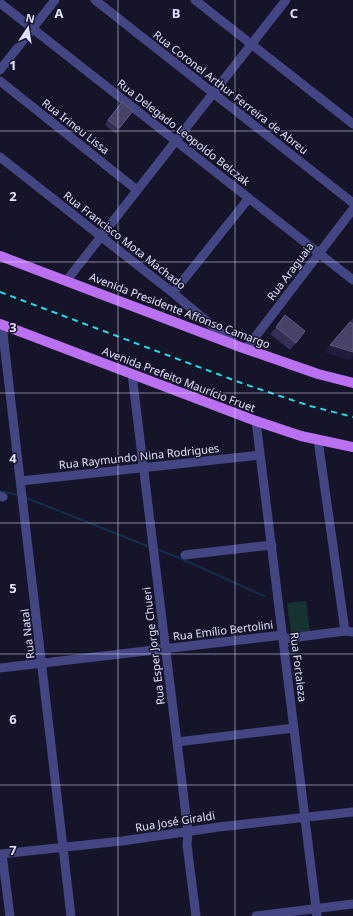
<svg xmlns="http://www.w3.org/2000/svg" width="353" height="916" viewBox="0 0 353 916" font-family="'Noto Sans',sans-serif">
  <rect width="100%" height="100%" fill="#161429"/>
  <path fill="#173330" d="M306 601 310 631 291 634 287 603Z"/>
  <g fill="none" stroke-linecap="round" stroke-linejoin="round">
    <path stroke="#152d4c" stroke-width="2" d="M0 491 18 495
      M24 497 150 547
      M156 549 182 559 264 596"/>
    <path stroke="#444583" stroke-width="9" d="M95 0 353 203
      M195 0 353 124
      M0 3 353 280
      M0 70 55 0
      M0 81 137 190
      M0 157 173 293 233 343
      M67 280 286 0
      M173 293 249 198
      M2 325 71 916
      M246 349 353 209
      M132 374 188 832 187 845 196 916
      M256 421 317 916
      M318 440 345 631
      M21 481 260 455
      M0 496 3 497
      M185 555 272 545
      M283 639 345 631 353 632
      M0 668 283 635
      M177 742 294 728
      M0 854 122 841 219 827 353 812
      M2 854 10 916
      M256 916 353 904"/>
    <path stroke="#ba71f1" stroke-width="10" d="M0 256 243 348 318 374 353 383
      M0 324 256 421 301 436 353 447"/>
    <path stroke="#1fdfe8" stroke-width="2" stroke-dasharray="6 5" stroke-linecap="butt" d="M0 292 244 384 310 406 353 417"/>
  </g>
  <path fill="#342f55" d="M133 111 116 134 105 125 108 120Z
    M353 318V324L350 322Z
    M276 327 300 338 290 350 270 334Z"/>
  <path fill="#201c3c" d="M330 345 353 352V356L350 360 325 353Z"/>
  <path fill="#474267" stroke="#5f5b7e" d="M122 102 133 111 119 128 108 120Z
    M285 315 305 331 296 343 276 327Z
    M350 322 353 324V352L330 345Z"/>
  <path fill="none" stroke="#e1dffc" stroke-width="1" stroke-opacity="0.55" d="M118 0V916M235 0V916M0 131H353M0 262H353M0 393H353M0 523H353M0 654H353M0 785H353"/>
  <g text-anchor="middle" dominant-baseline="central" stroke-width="3" stroke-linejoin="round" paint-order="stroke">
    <g font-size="11" fill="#e1dffc" stroke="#161429">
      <text transform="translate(231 92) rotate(38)">Rua Coronel Arthur Ferreira de Abreu</text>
      <text transform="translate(76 126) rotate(38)">Rua Irineu Lissa</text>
      <text transform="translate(184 132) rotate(38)">Rua Delegado Leopoldo Belczak</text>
      <text transform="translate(125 240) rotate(38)">Rua Francisco Mota Machado</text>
      <text transform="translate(290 271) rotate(-53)">Rua Araguaia</text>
      <text transform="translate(180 310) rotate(21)">Avenida Presidente Affonso Camargo</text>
      <text transform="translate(179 379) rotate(21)">Avenida Prefeito Maurício Fruet</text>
      <text transform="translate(139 456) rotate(-6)">Rua Raymundo Nina Rodrigues</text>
      <text transform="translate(223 630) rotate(-7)">Rua Emílio Bertolini</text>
      <text transform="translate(27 634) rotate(-97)">Rua Natal</text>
      <text transform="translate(153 646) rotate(-97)">Rua Esper Jorge Chueri</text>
      <text transform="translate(299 667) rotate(83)">Rua Fortaleza</text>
      <text transform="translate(175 821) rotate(-9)">Rua José Giraldi</text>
    </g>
  </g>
  <g font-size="13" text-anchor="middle" font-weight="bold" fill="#e1dffc" stroke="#161429" stroke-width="3" stroke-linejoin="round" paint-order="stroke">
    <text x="59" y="18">A</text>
    <text x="176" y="18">B</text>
    <text x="294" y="18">C</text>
    <text x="13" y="70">1</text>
    <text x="13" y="201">2</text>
    <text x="13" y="332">3</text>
    <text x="13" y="463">4</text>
    <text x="13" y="593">5</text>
    <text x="13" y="724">6</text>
    <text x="13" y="855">7</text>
  </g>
  <g transform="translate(28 28) rotate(12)" stroke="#161429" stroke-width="3" paint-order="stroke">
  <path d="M0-3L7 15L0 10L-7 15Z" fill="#e1dffc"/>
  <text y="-6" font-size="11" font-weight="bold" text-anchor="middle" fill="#e1dffc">N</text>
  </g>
</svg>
